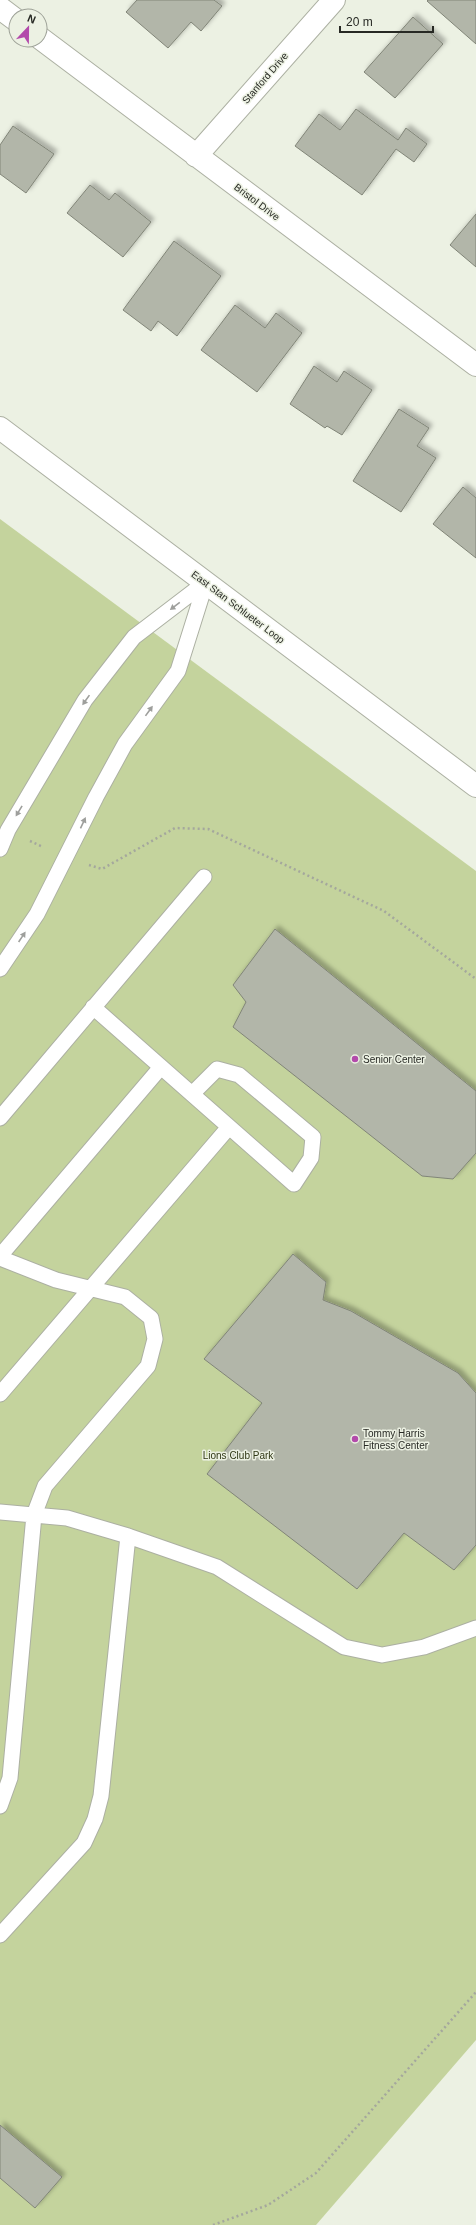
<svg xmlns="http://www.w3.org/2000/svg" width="476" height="2225" viewBox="0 0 476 2225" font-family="Arial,sans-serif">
  <defs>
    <filter id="shadow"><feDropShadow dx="3.5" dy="-3.5" stdDeviation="2" flood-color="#0004"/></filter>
  </defs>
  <rect width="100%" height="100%" fill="#ecf1e3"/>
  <path fill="#c4d39d" d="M0 519 476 871V2040L316 2225H0Z"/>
  <path fill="#b2b6a9" stroke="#818578" filter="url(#shadow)" d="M137 0H214L222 6 201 31 191 22 168 48 126 12Z
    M476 0V44L427 1 428 0Z
    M413 17 443 44 395 98 364 72Z
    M356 109 398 140 406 128 427 144 414 162 396 149 362 195 295 146 319 114 340 130Z
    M13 126 54 154 26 193 0 174V145Z
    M90 185 109 200 115 193 151 222 123 257 67 213Z
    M476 214V267L450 245Z
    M174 241 221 276 177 336 158 321 151 331 123 310Z
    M235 305 265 328 276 313 302 333 257 392 201 350Z
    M314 366 337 382 344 371 372 390 342 435 327 426 325 428 290 404Z
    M399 409 429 428 417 446 436 458 401 512 353 481Z
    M463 487 476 498V558L433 524Z
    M275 929 476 1091V1153L453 1179 422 1176 233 1027 246 1002 233 985Z
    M293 1254 326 1282 323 1300 351 1311 458 1373 476 1393V1545L454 1570 404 1533 357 1589 207 1474 262 1403 204 1359Z
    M0 2125 62 2177 35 2208 0 2178Z"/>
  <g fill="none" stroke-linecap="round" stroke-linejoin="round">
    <g stroke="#acb0a2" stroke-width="17">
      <path id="service" d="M0 849 8 830 85 700 134 637 206 582
        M0 969 37 914 96 797 125 744 178 671 206 582
        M93 1007 294 1184 311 1158 313 1137 239 1075 217 1069 192 1094
        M0 1118 204 877
        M0 1256 161 1067
        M0 1258 56 1280 125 1297 151 1318 155 1339 148 1366 45 1486 34 1515 10 1778 0 1806
        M0 1394 229 1127
        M0 1512 67 1518 128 1536 217 1567 344 1647 382 1655 424 1647 476 1628
        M0 1935 84 1843 95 1819 101 1796 128 1536"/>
    </g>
    <g stroke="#acb0a2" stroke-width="24">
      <path id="minor" d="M0 8 16 20
        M40 38 476 365
        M196 156 334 0"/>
    </g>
    <g stroke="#acb0a2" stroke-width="24">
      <path id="secondary" d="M0 428 476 786"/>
    </g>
    <path stroke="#a4a79d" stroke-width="2.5" stroke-dasharray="2 3" stroke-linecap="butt" d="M30 841 43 847
      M89 865 102 869 175 828 208 829 384 911 476 979
      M213 2225 268 2205 316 2173 476 1992"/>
    <use href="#service" stroke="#fff" stroke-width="15"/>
    <use href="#minor" stroke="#fff" stroke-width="22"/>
    <use href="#secondary" stroke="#fff" stroke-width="22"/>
  </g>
  <defs><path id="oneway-solid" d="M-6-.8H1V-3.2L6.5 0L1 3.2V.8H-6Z"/></defs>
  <g fill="#9e9f9c">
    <use href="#oneway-solid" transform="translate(175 606) rotate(143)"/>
    <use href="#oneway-solid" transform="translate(86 700) rotate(125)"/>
    <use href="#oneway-solid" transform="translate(149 711) rotate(-54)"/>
    <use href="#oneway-solid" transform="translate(19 811) rotate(121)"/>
    <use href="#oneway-solid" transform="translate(83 823) rotate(-65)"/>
    <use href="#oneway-solid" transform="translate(22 937) rotate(-56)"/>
  </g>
  <g fill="#b34aab" stroke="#ecf1e3" stroke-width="1.5">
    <circle cx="355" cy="1059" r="4"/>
    <circle cx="355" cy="1439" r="4"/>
  </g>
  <g text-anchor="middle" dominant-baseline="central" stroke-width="3" stroke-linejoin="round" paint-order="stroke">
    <g font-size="10" fill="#272924" stroke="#ecf1e3">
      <text transform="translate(265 78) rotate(-49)">Stanford Drive</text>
      <text transform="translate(257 202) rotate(37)">Bristol Drive</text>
      <text transform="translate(238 607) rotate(37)">East Stan Schlueter Loop</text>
    </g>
    <g font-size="10" fill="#272924" stroke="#ecf1e3" text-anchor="start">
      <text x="363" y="1059">Senior Center</text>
      <text x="363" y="1433">Tommy Harris<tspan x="363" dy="12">Fitness Center</tspan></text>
    </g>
    <g font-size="10" fill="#2f3714" stroke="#ecf1e3">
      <text x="238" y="1455">Lions Club Park</text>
    </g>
  </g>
  <g transform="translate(28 28) rotate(22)"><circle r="19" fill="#ecf1e3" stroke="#9da197"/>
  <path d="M0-3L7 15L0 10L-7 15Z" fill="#b34aab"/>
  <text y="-6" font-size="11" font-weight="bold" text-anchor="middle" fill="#272924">N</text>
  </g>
  <path d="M340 26v6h93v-6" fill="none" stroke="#272924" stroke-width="2"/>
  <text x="346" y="26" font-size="12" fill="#272924" stroke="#ecf1e3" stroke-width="3" paint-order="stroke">20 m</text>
</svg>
